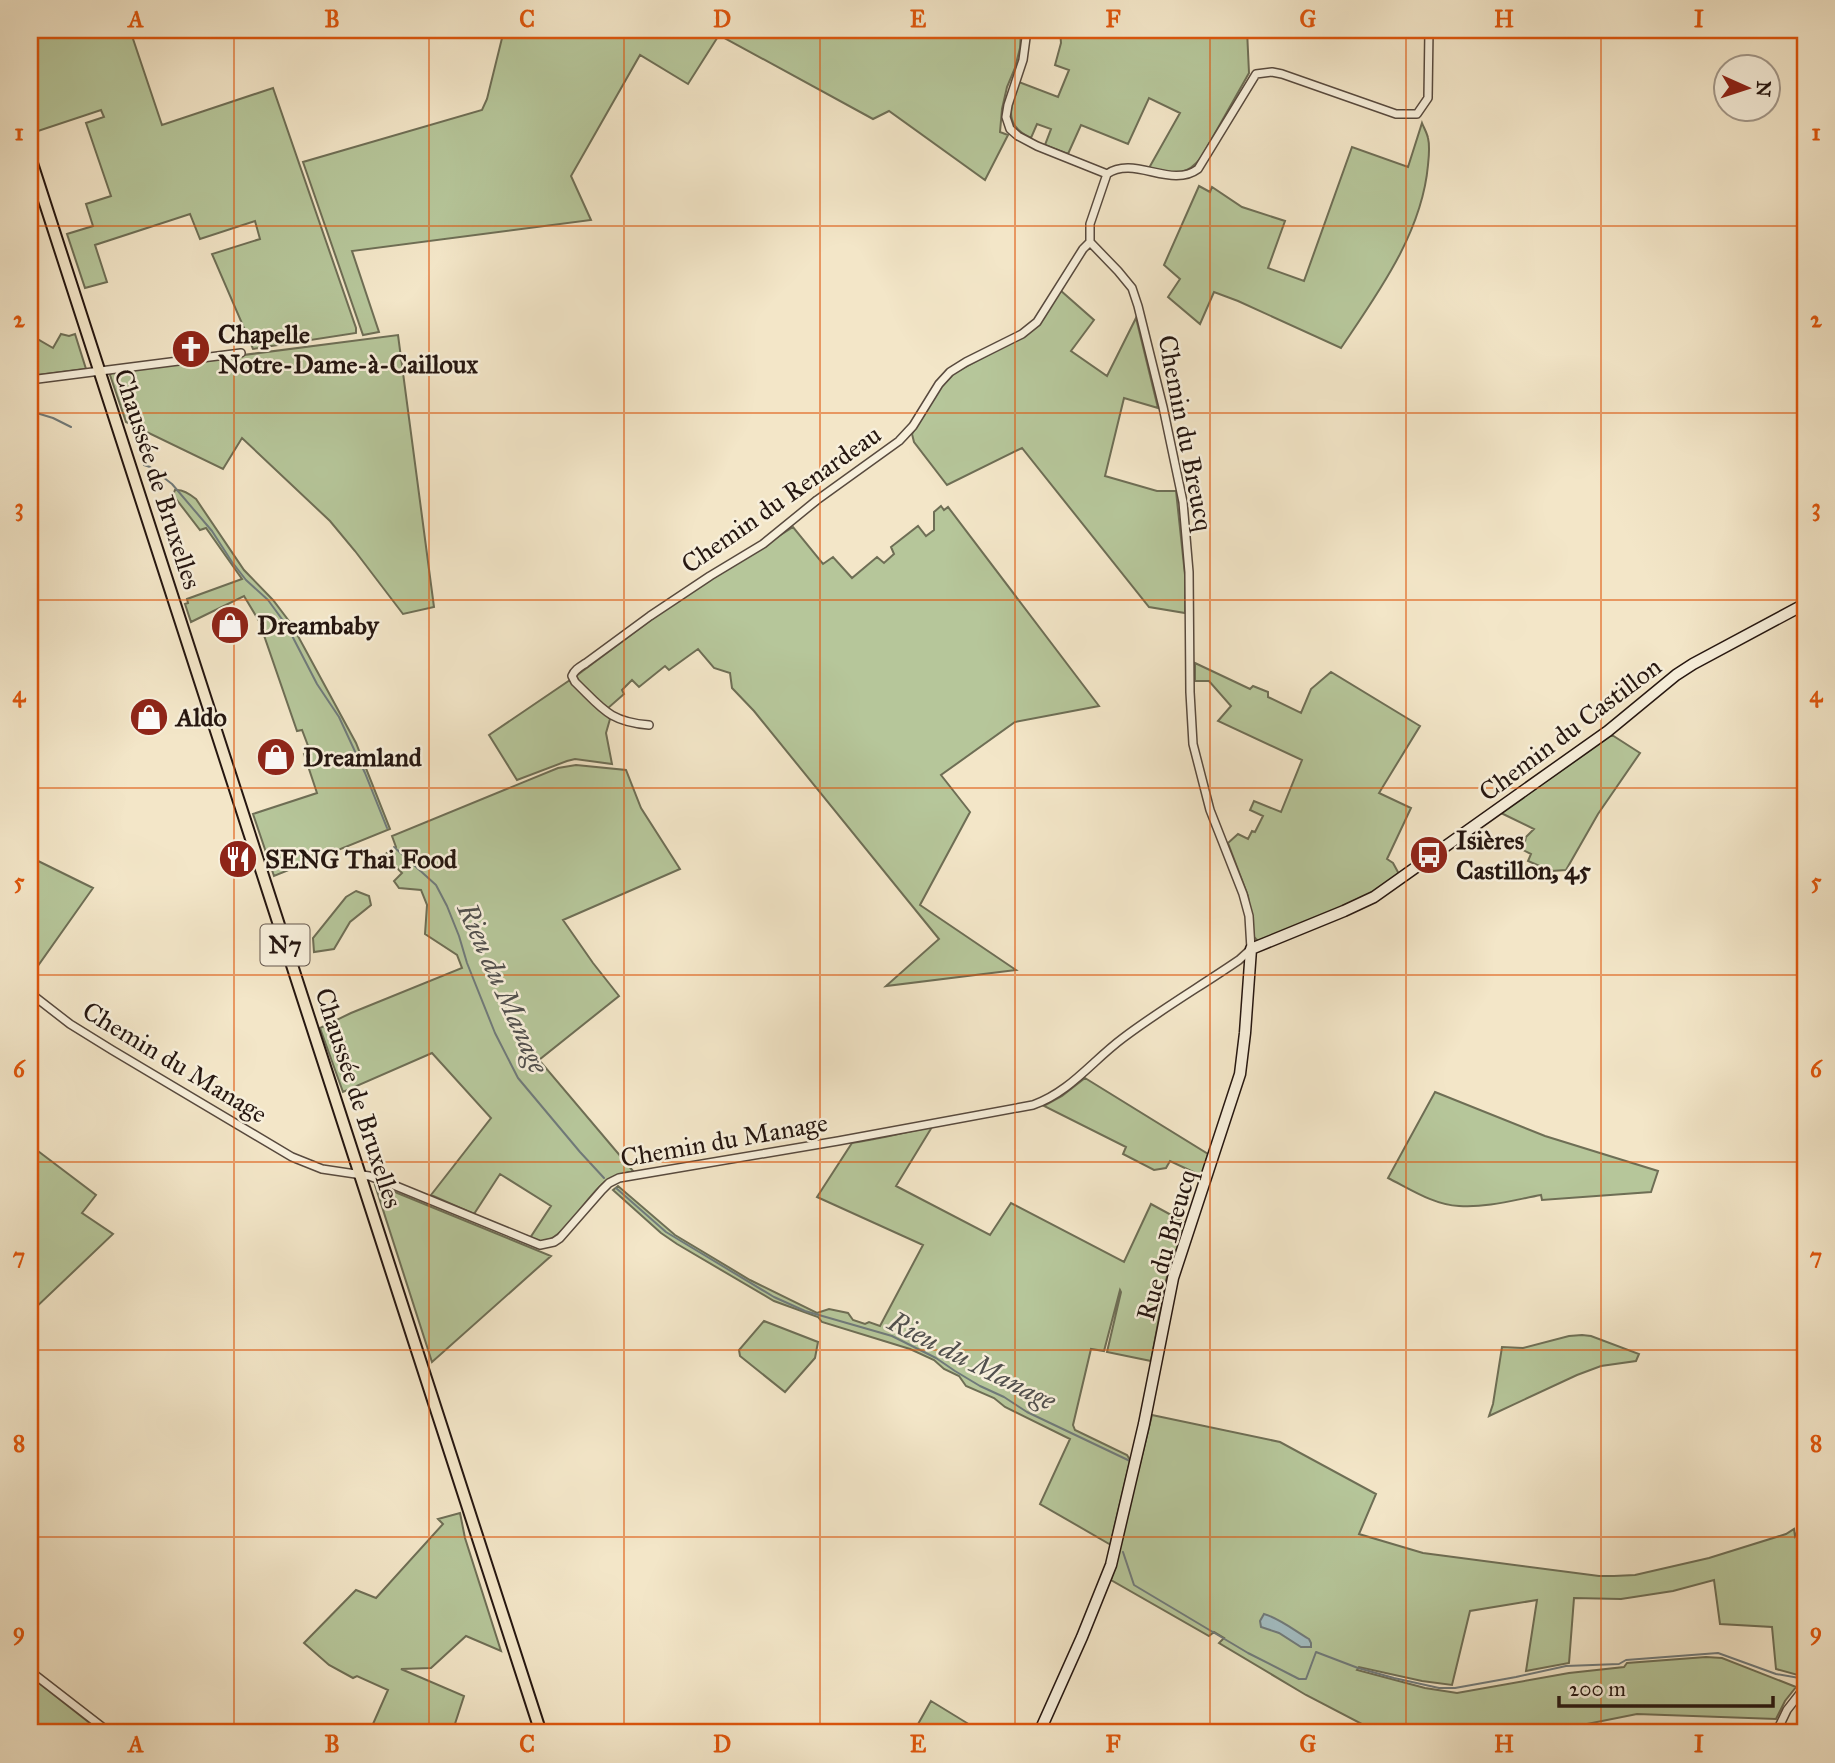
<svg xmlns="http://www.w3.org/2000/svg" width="1835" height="1763" viewBox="0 0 1835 1763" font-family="'IM FELL Great Primer',serif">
  <rect width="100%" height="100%" fill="#f3e6c8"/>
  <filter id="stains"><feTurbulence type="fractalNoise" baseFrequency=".00286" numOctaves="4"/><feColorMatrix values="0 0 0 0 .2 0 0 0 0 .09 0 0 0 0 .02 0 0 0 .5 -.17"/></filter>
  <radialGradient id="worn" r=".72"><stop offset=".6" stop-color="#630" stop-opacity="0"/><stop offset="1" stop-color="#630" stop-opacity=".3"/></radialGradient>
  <path fill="#b6c69a" stroke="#6e6e55" stroke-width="2" d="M30 30H130L162 125 273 88 356 328V333L253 349 212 254 260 239 255 221 200 239 190 214 95 245 107 282 85 288 67 234 93 226 86 204 111 196 86 123 104 117 101 110 32 133 30 127Z
    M504 30H1021V32L1020 48 1015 68 1007 87 1002 109 1000 132 1008 135 985 180 889 111 873 119 719 35 688 84 640 55 571 176 591 220 352 251 379 332 363 335 303 162 482 110 487 99Z
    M1060 30H1247L1249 73 1201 158C1184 179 1173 172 1149 168L1180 113 1149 98 1128 144 1081 125 1068 154 1045 145 1051 129 1037 124 1031 138C1002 125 1011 106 1019 82L1058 97 1069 70 1055 65 1061 43Z
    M1422 123C1424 128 1427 133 1428 138 1430 146 1429 156 1428 165 1422 233 1378 293 1341 348L1238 301 1214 292 1200 324 1168 297 1180 279 1164 265 1199 186 1210 192 1212 187 1242 207 1285 221 1268 268 1304 281 1352 147 1408 167Z
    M1060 290 1094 320 1071 351 1107 376 1136 318 1158 408 1124 398 1105 476 1157 491H1176L1185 575V613L1149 607 1022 448 947 485 914 442 912 434 940 388 954 373 1029 333 1037 326Z
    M61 334 69 336 75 334 86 369 30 376V338L39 340 53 348Z
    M398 335 434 607 403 614 355 551 330 521 242 438 223 469 126 422 110 375 112 372Z
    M175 490C183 489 190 494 196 499L244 570 273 600 292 625 356 743 390 829 274 876 253 814 317 793 304 754 310 751 302 730 297 731 259 621 244 596 191 622 185 604 188 603 187 599 242 579 206 528 200 530 173 495Z
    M941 506 944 510 948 507 1099 706 1015 722 941 775 970 812 920 905 1016 970 886 986 939 939 754 711 732 688 730 673 714 668 698 649 669 670 665 666 639 687 632 680 622 690 624 694 607 709 580 683 576 676 667 608 793 527 823 564 833 557 852 578 877 557 884 563 894 554 891 547 918 526 926 536 934 530V512Z
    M1195 663 1250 689 1253 686 1268 692V697L1301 713 1311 689 1331 672 1420 726 1379 793 1411 808 1387 859 1393 863 1399 874 1365 897 1351 904 1258 941 1254 937 1248 896 1228 843 1238 834 1248 839 1252 831 1255 832 1263 816 1250 810 1254 801 1281 812 1302 760 1218 721 1231 706 1209 681H1195Z
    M570 680 610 719 606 733 612 764 575 759 567 761 517 780 489 735Z
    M1612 735 1640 753 1598 814 1566 870 1551 871 1528 861 1531 854 1523 850 1526 837 1534 829 1501 813Z
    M576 765 626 770 641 808 680 869 563 920 593 963 619 996 539 1060 633 1171C625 1173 614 1175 607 1180 584 1197 570 1233 544 1242L530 1238 551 1206 500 1174 474 1214 431 1195 491 1118 432 1053 343 1092 320 1028 351 1013 462 968 457 955 425 934 427 905 421 890 399 888 394 881 402 873 384 855 396 847 392 836 558 768Z
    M30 857 93 888 30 977Z
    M356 891 369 896 371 905 350 922 334 949 314 952 313 938 346 897Z
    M1085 1078 1208 1154 1202 1176 1170 1161 1166 1168 1154 1170 1123 1154 1126 1147 1044 1106 1062 1096Z
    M1435 1092 1545 1136 1658 1171 1651 1192 1542 1200 1541 1195C1514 1200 1486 1208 1459 1206 1434 1205 1410 1189 1388 1178Z
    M932 1127 896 1186 990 1235 1011 1203 1124 1262 1151 1204 1186 1223 1166 1280 1151 1361 1107 1352 1121 1292 1120 1290 1104 1351 1091 1349 1073 1425 1075 1430 1127 1455 1132 1463 1111 1545 1040 1504 1070 1439 1005 1407 994 1398 966 1386 959 1376 944 1369 934 1360 910 1349 822 1322 818 1317 774 1301 677 1244 661 1233 613 1190 618 1186 675 1235 750 1280 817 1313 829 1309 848 1313 853 1320 865 1324 869 1322 880 1326 923 1245 817 1197 852 1143C879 1139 905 1132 932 1127Z
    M30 1145 96 1195 82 1213 113 1234 30 1313Z
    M375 1185 390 1190 551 1256 432 1362Z
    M764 1321 818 1342 815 1358 785 1392 740 1356 739 1350Z
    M1582 1335 1591 1336 1639 1354 1636 1361 1601 1366 1577 1375 1489 1416 1493 1404 1502 1347 1523 1348 1569 1336Z
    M1152 1415 1280 1442 1376 1494 1359 1534 1423 1553 1599 1576H1614L1635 1575 1709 1558 1786 1534 1794 1529 1795 1536 1801 1525 1805 1523V1677L1776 1669 1772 1627 1720 1624 1714 1580 1673 1591 1621 1599 1574 1598 1569 1663 1526 1671 1537 1600 1470 1611 1452 1685 1422 1681 1359 1667 1357 1670 1425 1688 1457 1693 1569 1673 1624 1667 1627 1663 1706 1657 1722 1658 1796 1687 1785 1701 1776 1719 1637 1714 1542 1733H1379L1306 1695 1219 1643 1224 1638 1214 1632 1209 1636 1111 1580Z
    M460 1513 465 1538 501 1651 466 1636 431 1668 401 1669 464 1696 452 1733H369L388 1690 357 1676 353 1678 329 1665 304 1643 356 1590 376 1598 443 1524 438 1519Z
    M30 1676 96 1728 104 1733H30Z
    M931 1701 980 1731 979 1733H913Z"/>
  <path fill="#a2bcc1" stroke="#707a7a" stroke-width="2" d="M1264 1614C1279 1618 1295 1631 1309 1639L1311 1643V1647H1301L1279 1633 1261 1627 1260 1621Z"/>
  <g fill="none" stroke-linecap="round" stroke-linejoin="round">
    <path stroke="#707a7a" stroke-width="2" d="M30 411 53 418 71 427
      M144 465 150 467 172 484 212 531 232 562 246 580 268 600 287 626 317 684 339 717 365 773 387 828
      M394 847 436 885 447 906 459 936 467 963 495 1033 518 1078 580 1152 604 1178
      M616 1188 666 1232 774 1297 805 1311 892 1336 936 1358 955 1371 980 1386 1004 1397 1027 1412 1130 1461 1110 1546
      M1123 1552 1134 1585 1248 1653 1299 1679H1306L1316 1652 1358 1668 1394 1678 1439 1688H1455L1516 1677 1566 1666 1619 1664 1626 1660 1718 1653 1776 1674 1805 1679"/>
    <g stroke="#584a3e" stroke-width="10">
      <path id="street" d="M1027 30 1023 60 1008 105 1006 117 1010 129 1018 136 1037 146 1107 174
        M1107 174C1134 155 1171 189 1198 169L1256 74 1272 72 1282 74 1396 114H1417L1428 98 1429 30
        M30 380 241 353
        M649 725C609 722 602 708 575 682L572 676C575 669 580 667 586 663L650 616 710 576 763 544 817 500 899 441 913 426 939 384 950 372 966 362 1022 334 1037 322 1083 249 1090 242
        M30 993 70 1024 112 1050 292 1157 322 1169 369 1176 391 1184 540 1245 554 1242 560 1238 602 1190 609 1183 619 1178 838 1141 1033 1105C1070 1092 1092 1061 1123 1038 1160 1010 1201 986 1239 960L1251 949 1249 916 1243 894 1210 810 1193 744 1190 692 1189 572 1183 502 1163 407 1138 306 1132 288 1118 271 1090 242V224L1107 174
        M30 1671 110 1733
        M1776 1733 1787 1710 1805 1687"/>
    </g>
    <g stroke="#251610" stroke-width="13">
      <path id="secondary" d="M1039 1733 1082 1637 1111 1565 1144 1424 1173 1278 1240 1074 1245 1033 1251 949 1344 911 1374 897 1608 731 1676 675 1693 664 1805 604"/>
    </g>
    <g stroke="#251610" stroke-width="14">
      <path id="primary" d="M30 157 541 1733"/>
    </g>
    <use href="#street" stroke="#f7efdb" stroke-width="7"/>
    <use href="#secondary" stroke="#f7efdb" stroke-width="10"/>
    <use href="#primary" stroke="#f3e6c8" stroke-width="10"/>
  </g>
  <path fill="none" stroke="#de560c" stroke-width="2" stroke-opacity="0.55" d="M234 30V1733M429 30V1733M624 30V1733M820 30V1733M1015 30V1733M1210 30V1733M1406 30V1733M1601 30V1733M30 226H1805M30 413H1805M30 600H1805M30 788H1805M30 975H1805M30 1162H1805M30 1350H1805M30 1537H1805"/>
  <defs>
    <g id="church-disc" transform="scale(2.0125)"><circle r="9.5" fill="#8f2418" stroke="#f7efdb"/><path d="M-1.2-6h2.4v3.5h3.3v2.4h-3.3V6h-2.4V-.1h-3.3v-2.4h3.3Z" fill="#fff"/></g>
    <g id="shop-disc" transform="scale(2.0125)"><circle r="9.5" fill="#8f2418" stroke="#f7efdb"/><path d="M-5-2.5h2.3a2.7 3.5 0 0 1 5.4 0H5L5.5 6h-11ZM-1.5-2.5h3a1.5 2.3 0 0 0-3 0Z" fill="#fff"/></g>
    <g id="bus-disc" transform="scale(2.0125)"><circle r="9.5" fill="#8f2418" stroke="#f7efdb"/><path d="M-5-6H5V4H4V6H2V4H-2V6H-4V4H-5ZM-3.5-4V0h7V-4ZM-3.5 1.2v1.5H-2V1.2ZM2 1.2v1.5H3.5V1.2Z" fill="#fff"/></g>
    <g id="restaurant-disc" transform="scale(2.0125)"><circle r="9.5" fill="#8f2418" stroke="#f7efdb"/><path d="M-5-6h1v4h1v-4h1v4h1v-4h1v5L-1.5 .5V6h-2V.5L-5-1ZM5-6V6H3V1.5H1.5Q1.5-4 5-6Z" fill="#fff"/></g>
  </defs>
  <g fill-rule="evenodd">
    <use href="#church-disc" x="191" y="349"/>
    <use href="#shop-disc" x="230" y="625"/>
    <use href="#shop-disc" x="149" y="717"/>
    <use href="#shop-disc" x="276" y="757"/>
    <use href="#bus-disc" x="1429" y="855"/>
    <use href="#restaurant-disc" x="238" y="859"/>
  </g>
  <g text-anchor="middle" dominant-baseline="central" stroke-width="5" stroke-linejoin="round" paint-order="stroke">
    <rect fill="#f7efdb" stroke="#64574d" stroke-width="2" x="260.5" y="924.5" width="49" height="41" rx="5"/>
    <g font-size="24" font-weight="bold" fill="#251610">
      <text x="285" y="945">N7</text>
    </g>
    <g font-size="26" font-weight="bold" fill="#251610" stroke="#f7efdb" text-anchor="start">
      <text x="218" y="334">Chapelle<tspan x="218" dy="30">Notre-Dame-à-Cailloux</tspan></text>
      <text x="257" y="625">Dreambaby</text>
      <text x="176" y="717">Aldo</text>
      <text x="303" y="757">Dreamland</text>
      <text x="1456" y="840">Isières<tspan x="1456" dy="30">Castillon, 45</tspan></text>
      <text x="265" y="859">SENG Thai Food</text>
    </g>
    <g font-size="26" fill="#251610" stroke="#f7efdb">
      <text transform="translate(1186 433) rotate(79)">Chemin du Breucq</text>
      <text transform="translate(158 479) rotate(72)">Chaussée de Bruxelles</text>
      <text transform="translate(781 499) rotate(-35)">Chemin du Renardeau</text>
      <text transform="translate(1570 729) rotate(-37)">Chemin du Castillon</text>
      <text transform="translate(175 1062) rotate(31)">Chemin du Manage</text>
      <text transform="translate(359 1098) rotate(72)">Chaussée de Bruxelles</text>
      <text transform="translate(724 1140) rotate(-10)">Chemin du Manage</text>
      <text transform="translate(1166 1245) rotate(-74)">Rue du Breucq</text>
    </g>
    <g font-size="28" font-style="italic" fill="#51504e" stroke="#f7efdb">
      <text transform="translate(503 988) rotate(66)">Rieu du Manage</text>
      <text transform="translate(972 1361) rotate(27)">Rieu du Manage</text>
    </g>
  </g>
  <rect width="1835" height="1763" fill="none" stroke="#f3e6c8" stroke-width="77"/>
  <g transform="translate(1747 88) rotate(93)"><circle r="33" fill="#f7efdb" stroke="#a3988a" stroke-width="2"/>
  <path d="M0-5L12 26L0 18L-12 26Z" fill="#8f2418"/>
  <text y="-10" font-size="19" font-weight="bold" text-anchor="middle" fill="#251610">N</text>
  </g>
  <path d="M1559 1696v10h214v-10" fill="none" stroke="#251610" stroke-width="3.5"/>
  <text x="1569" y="1696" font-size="21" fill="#251610" stroke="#f7efdb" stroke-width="5" paint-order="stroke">200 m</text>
  <rect x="38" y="38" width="1759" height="1686" fill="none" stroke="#de560c" stroke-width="2.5"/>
  <g font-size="23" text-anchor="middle" font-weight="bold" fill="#de560c">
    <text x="136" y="27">A</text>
    <text x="332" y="27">B</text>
    <text x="527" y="27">C</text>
    <text x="722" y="27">D</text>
    <text x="918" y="27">E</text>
    <text x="1113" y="27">F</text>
    <text x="1308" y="27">G</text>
    <text x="1504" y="27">H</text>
    <text x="1699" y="27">I</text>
    <text x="19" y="140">1</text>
    <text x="1816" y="140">1</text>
    <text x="19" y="327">2</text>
    <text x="1816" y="327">2</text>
    <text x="19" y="515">3</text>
    <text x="1816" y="515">3</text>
    <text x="19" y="702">4</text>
    <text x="1816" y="702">4</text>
    <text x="19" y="889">5</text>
    <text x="1816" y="889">5</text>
    <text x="19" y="1077">6</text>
    <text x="1816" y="1077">6</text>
    <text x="19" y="1264">7</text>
    <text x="1816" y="1264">7</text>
    <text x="19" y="1451">8</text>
    <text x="1816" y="1451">8</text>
    <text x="19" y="1639">9</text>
    <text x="1816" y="1639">9</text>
    <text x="136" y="1752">A</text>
    <text x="332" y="1752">B</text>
    <text x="527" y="1752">C</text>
    <text x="722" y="1752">D</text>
    <text x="918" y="1752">E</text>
    <text x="1113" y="1752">F</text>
    <text x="1308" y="1752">G</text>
    <text x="1504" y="1752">H</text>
    <text x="1699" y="1752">I</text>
  </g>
  <rect width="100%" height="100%" filter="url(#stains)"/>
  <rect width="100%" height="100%" fill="url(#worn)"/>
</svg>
